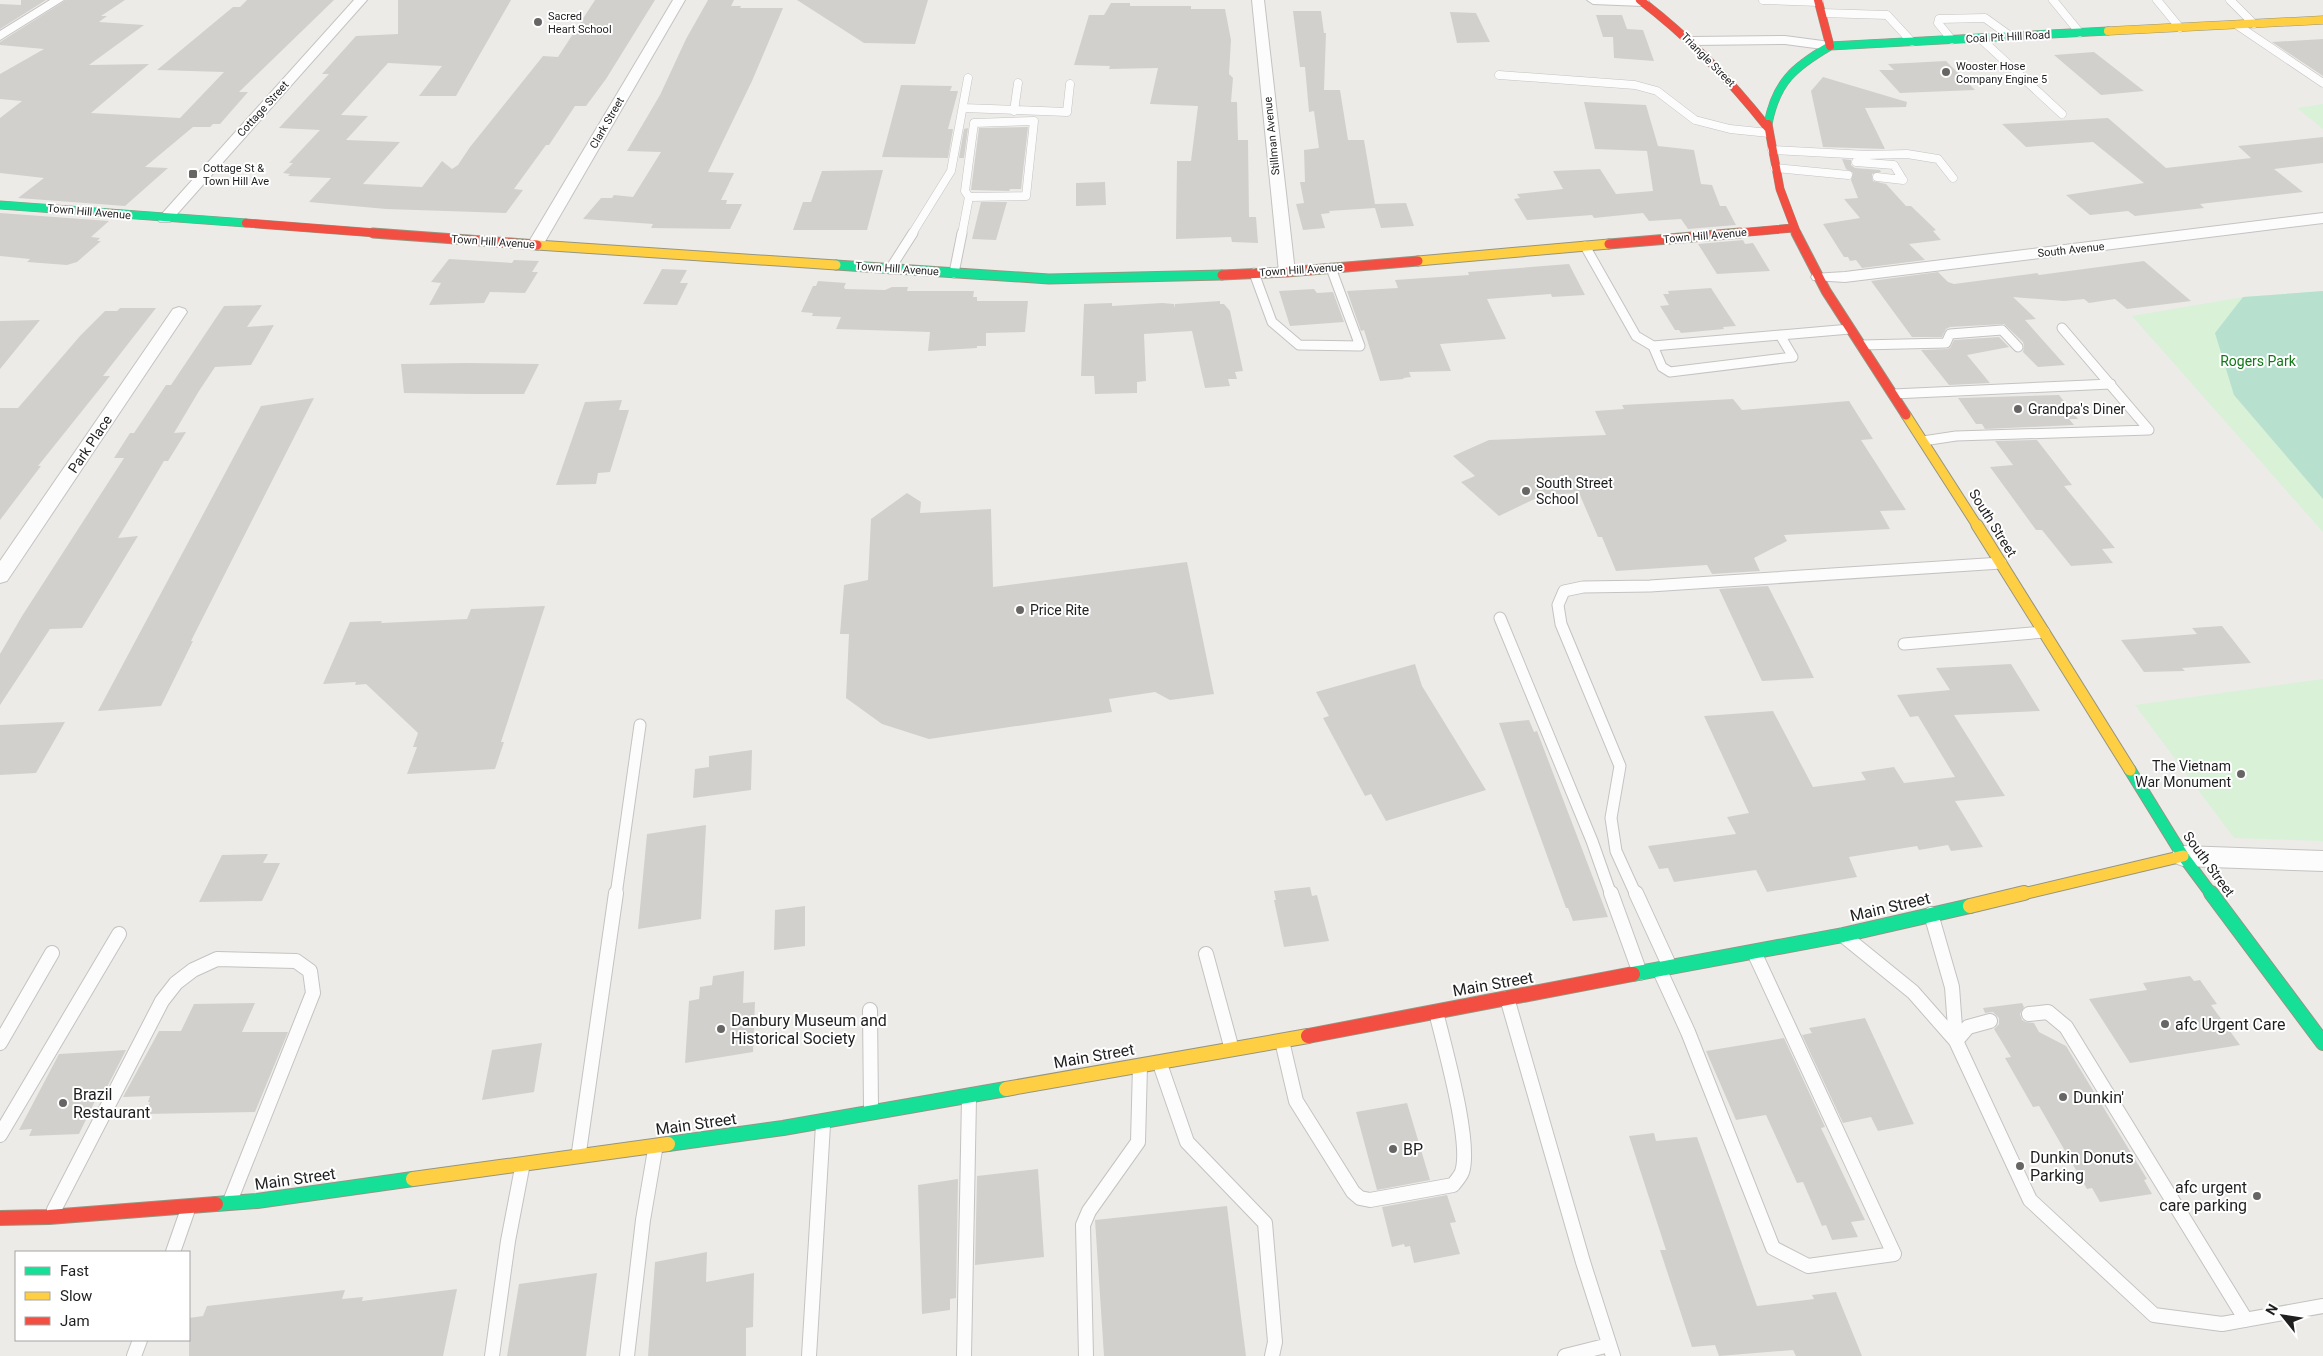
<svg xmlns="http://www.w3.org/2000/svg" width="2323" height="1356" viewBox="0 0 2323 1356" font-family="Roboto,sans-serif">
  <rect width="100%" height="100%" fill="#edebe8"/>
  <path fill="#d8f1d7" d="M2323 104V129L2297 108Z
    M2323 291V532L2132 316 2243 297Z
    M2323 679V841L2234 838 2135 705Z"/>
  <path fill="#b7e1ce" d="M2323 291V499L2234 395 2215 333 2243 297Z"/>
  <path fill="#d2d0cd" d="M21 0H46L0 29V4L21 5Z
    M66 0H125L101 16H107L99 22 144 25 89 65 149 64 91 113 180 118 224 72 157 70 233 7H240L247 0H334L239 92H248L220 124H213L210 127H193L145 167 168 168 125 206 18 198 44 178 0 173V118L22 101 0 99V74L44 49 0 45V42Z
    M398 0H511L456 96H419L442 66 388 63 341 115 368 116 346 140 400 142 363 184 422 187 442 161 452 169 458 165 470 147 543 56 558 57 595 0H655L606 79 586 106H575L549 145H546L514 189 523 190 506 213 386 209 309 202 331 178 288 176 290 174 283 173 293 163H289L320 130 279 128 329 74H322L356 36 398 34Z
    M708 0H734L731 6H741L740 8H783L752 81 708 172 734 173 721 200H727L726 204H742L730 229 651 228 653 224 583 219 601 198H612L614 195 633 197 661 152 627 151 660 95 686 39Z
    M797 0H928L915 44 864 43Z
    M1111 3H1130V6H1191V9H1225L1231 40 1229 74 1233 78 1231 102H1237L1238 140H1248L1249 217H1256L1258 243 1232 242 1231 237 1176 239 1177 161H1191L1198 106 1150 104 1158 68 1109 69 1110 66 1074 65 1089 15H1104Z
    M1293 11H1321L1324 33H1326L1324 90H1340L1348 140H1364L1375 204 1406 203 1414 226 1381 228 1375 208 1329 211 1330 213 1321 214 1325 228 1303 230 1296 204 1304 203 1300 182H1305L1304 150 1319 148 1314 111 1309 112 1305 67H1300Z
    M1450 12 1476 13 1490 42 1457 43Z
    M1596 15H1622L1627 29 1643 30 1654 61 1614 58 1613 37H1603Z
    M2323 39V76L2272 42Z
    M2094 52 2144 91 2101 95 2054 55Z
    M1946 61 1975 90 1900 93 1879 70H1894L1888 64Z
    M1823 77 1907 102 1906 107 1865 108 1885 149 1823 147 1811 91Z
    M901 85 952 86 950 91H958L948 129H953L948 158 882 157Z
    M1584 102 1646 105 1658 146 1694 150 1701 184 1712 185 1720 206H1726L1736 225 1688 229 1681 219 1649 221 1643 213 1594 218 1592 215 1527 220 1514 199 1520 198 1517 194 1563 189 1553 171 1600 169 1616 194 1653 191 1647 151 1595 149Z
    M2108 118 2166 168 2251 158 2238 146 2323 137V163L2274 169 2303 192 2200 204 2204 208 2135 216 2128 211 2090 215 2066 195 2144 183 2093 142 2026 147 2002 124Z
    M1028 127 1021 189H1010L1009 191 971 190 979 128Z
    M968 128 964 158H959L964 129Z
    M1842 159 1851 160V165L1855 168 1880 170 1881 172 1872 174 1873 181 1886 184 1906 206H1911L1936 230 1933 231 1941 240 1909 244 1925 260 1862 268 1856 260 1850 261 1848 257H1844L1823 224 1860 218 1844 199 1858 198 1851 180 1853 173 1846 169Z
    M883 170 867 230H793L803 202H811L822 171Z
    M1105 182 1106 205 1076 206V183Z
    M981 202H1007L996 240 972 239Z
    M0 213 109 221 91 237 100 238 97 241H101L77 262 67 265 27 262 30 259 0 256Z
    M1743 240 1745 244 1753 243 1770 271 1717 274 1698 244Z
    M449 259 512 263 514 260 539 261 532 272H538L525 293 490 292 484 303 429 305 441 283 431 282Z
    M2144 261 2191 301 2127 309 2115 299 2089 303 2084 299 2064 301 2013 297 2036 319 2025 320 2065 365 2038 367 2023 352 2024 346 2023 342 2004 324 1950 327 1946 329 1942 337H1912L1871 281 1938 272 1948 282 1954 284 2037 273 2039 275Z
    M1569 264 1585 295 1552 297 1551 294 1487 299 1506 339 1440 344 1451 371 1409 372 1411 377 1403 378 1404 379 1380 381 1364 330 1361 331 1347 291 1398 288 1395 280 1469 275 1468 272Z
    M662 269 687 270 680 283H688L677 305 643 304Z
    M818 281 846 283 844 287 845 289 885 290 892 287H908L907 291H974L973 297H977V301H1028L1025 332 986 333V346H977V348L928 351 930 332 836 329 841 317 812 316 813 313 801 312 813 286H816Z
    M1711 288 1736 326 1723 327 1724 329 1681 333 1679 330H1675L1660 306 1669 305 1663 294H1669L1668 291Z
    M1314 289 1317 293 1333 292 1344 322 1290 326 1279 291Z
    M1220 301V304H1224L1230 311 1243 371 1235 372 1237 379H1228L1230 386 1205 388 1192 331 1144 334 1146 381 1137 382V393L1095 394 1094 376H1081L1084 304 1112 303V306L1162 303 1174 304 1175 308V304Z
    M262 305 247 327 274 325 251 365 215 367 199 391 174 433 186 432 168 461H164L118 538 138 536 82 628 50 629 0 705V654L22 616 124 458H114L130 433H134L166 385H171L224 306Z
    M120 308H156L103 376H110L38 466H41L0 520V408H18L80 336 105 311H117Z
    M40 320 0 369V321Z
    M1999 337 2009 347 1967 355 1990 383 1949 385 1921 350 1947 349 1950 348 1954 340Z
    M401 364 466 363 539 364 524 394H476L404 393Z
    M2059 395 2078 419H2069L2074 425 1985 429 1982 424H1976L1958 398Z
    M314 398 191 641H193L161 706 98 711 261 406Z
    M1733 399 1742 410 1849 401 1873 439 1861 440 1906 510 1880 511 1890 529 1784 535 1787 541 1754 558 1760 571 1712 574 1707 565 1616 571 1602 537H1598L1579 493 1543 495 1499 516 1461 482 1475 476 1453 456 1489 440 1606 435 1595 411 1624 409 1622 405Z
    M622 400 619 410H629L610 472 598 473 596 484 556 485 585 402Z
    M2037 440 2072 485 2064 486 2115 548 2102 549 2113 563 2071 566 2042 530H2036L1990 467 2013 465 1995 441Z
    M907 493 921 502 920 513 991 509 993 587 1187 562 1214 694 1170 700 1155 692 1109 699 1112 712 929 739 882 724 846 698 849 634H840L844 585 868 580 871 519Z
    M1768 586 1789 627 1814 678 1762 681 1719 589Z
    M545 606 501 742H504L495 769 407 774 417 747H413L418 733 366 684 355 685 356 682 323 684 350 622 382 621 381 623 467 619 471 609Z
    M2222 626 2251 663 2182 668 2185 671 2144 672 2121 640 2197 634 2192 628Z
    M1415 664 1422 686 1486 790 1386 821 1371 794 1365 796 1323 718 1329 716 1316 692Z
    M2011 664 2040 711 1954 715 2005 796 1955 801 1983 847 1951 851 1948 845 1919 850 1917 846 1849 857 1857 877 1767 892 1756 870 1674 882 1668 868 1659 869 1648 846 1736 834 1727 817 1749 813 1704 716 1773 711 1813 787 1866 780 1861 772 1894 767 1904 783 1955 777 1918 716 1910 717 1897 695 1950 690 1936 668Z
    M1529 720 1534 732 1537 731 1608 917 1573 921 1568 908H1566L1499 723Z
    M65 722 36 773 0 775V725Z
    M752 750 751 790 693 798 695 769 709 767V756Z
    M706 825 701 919 638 929 647 834Z
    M268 854 263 863H280L262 901 199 902 222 855Z
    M1310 887 1312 896 1317 895 1329 941 1284 947 1274 900H1276L1274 891Z
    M805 906V946L774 950 775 910Z
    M744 971 743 1003 755 1002 753 1052 685 1063 689 1001 699 999 700 987 712 985 713 976Z
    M2190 976 2194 981 2200 980 2217 1004 2211 1005 2240 1045 2130 1063 2089 999 2147 990 2143 983Z
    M255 1003 242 1032H288L255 1112 145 1114 150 1102H148L150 1096 123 1097 159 1031H181L194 1004Z
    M2022 1003 2024 1007 2020 1014 2022 1020 2026 1022 2034 1023 2039 1032 2066 1046 2147 1179 2144 1180 2152 1194 2100 1202 2092 1188 2087 1189 2039 1106 2033 1107 2005 1058 2011 1057 1994 1029 1999 1024V1018L1993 1012 1985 1013 1983 1008Z
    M1865 1018 1914 1124 1878 1131 1871 1117 1843 1123 1802 1035 1812 1033 1809 1028Z
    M1784 1038 1825 1127 1821 1128 1865 1220 1851 1222 1858 1237 1832 1240 1826 1225 1822 1226 1803 1182 1797 1183 1766 1115 1736 1120 1706 1051Z
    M542 1043 534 1092 482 1100 492 1050Z
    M126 1050 102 1097H97L79 1134 29 1136 32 1129 19 1130 59 1054Z
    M1407 1103 1430 1180 1377 1190 1356 1112Z
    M1654 1133 1656 1141 1697 1137 1757 1306 1814 1299 1812 1295 1836 1292 1862 1356H1796L1793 1350 1719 1356 1715 1345 1692 1347 1660 1250H1666L1629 1136Z
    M1038 1169 1044 1257 975 1265 977 1176Z
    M958 1179 956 1298 950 1299V1310L922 1314 918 1185Z
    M1447 1195 1456 1222 1450 1223 1460 1254 1414 1263 1410 1246 1405 1247 1404 1244 1392 1247 1382 1207Z
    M1227 1206 1246 1356H1104L1095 1220Z
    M707 1252 706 1282 754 1273 753 1327 746 1328V1356H648L655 1262Z
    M597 1273 586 1356H507L519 1284Z
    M457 1289 443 1356H189V1318L203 1316 207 1306 345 1290 342 1299 363 1297 362 1301Z"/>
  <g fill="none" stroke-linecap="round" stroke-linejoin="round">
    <g stroke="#c4c3c2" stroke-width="9">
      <path id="lane-far3" d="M1763 0 1819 2
        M2053 0 2080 33
        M2157 0 2180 28
        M2230 0 2254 24
        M1822 13 1887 15 1912 42
        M2237 25 2323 83
        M1980 38 2062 114
        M1952 40 1938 23 1939 19 1985 18 2010 36
        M1499 75 1635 85 1657 91 1695 120 1730 129 1769 133
        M963 108 1067 112 1070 84
        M1014 111 1018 83
        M1034 121 1026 196 969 197 965 191 974 123Z
        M1772 150 1867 155 1907 154 1938 159 1953 178
        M1856 162 1894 165 1903 180
        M1775 168 1848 175
        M1877 177 1903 180
        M912 234 951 171 968 78
        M962 234 969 197"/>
    </g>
    <g stroke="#c4c3c2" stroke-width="11">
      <path id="lane-far2" d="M1585 246 1636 336 1653 346 1850 329
        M890 269 913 233
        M954 273 962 233
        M1254 273 1272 322 1299 345 1360 346 1331 268
        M2062 328 2149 430
        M1861 345 1946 343 1950 334 2002 330 2018 347
        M1653 346 1662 367 1670 372 1793 357 1780 335
        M1893 394 2111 384
        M1923 441 1956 436 2149 430"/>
    </g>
    <g stroke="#c4c3c2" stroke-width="13">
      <path id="lane-far1" d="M1500 618 1592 841 1611 895
        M1904 644 2044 632
        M616 895 640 725
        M1636 895 1616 851 1611 818 1620 766 1561 624 1558 605 1564 591 1583 587 1650 586 2001 563"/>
    </g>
    <g stroke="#c4c3c2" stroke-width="16">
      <path id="lane" d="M1611 893 1640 973
        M1636 893 1670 967
        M1844 936 1913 992 1956 1041 1952 987 1931 914
        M1206 954 1231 1046
        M1660 971 1688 1032 1773 1248 1808 1266 1894 1254 1754 952
        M1507 998 1583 1262 1613 1356
        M870 1010 871 1108
        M2029 1014 2048 1012 2066 1027 2246 1320
        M1990 1021 1968 1027 1956 1041 2030 1200 2154 1315 2222 1324 2323 1306
        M1282 1041 1296 1101 1353 1192 1360 1198 1370 1200 1453 1185C1456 1181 1460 1177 1462 1172 1472 1143 1444 1045 1436 1012
        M0 1043 52 953
        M1160 1064 1187 1142 1265 1223 1275 1342 1272 1356
        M0 1135 119 934
        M579 1152 616 893
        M54 1210 162 1001 176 983 193 970 217 959 296 961 310 971 313 993 231 1199
        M173 1252 187 1212
        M134 1356 140 1340
        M492 1356 508 1241 522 1168
        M627 1356 643 1220 655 1150
        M809 1356 823 1125
        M964 1356 969 1098
        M1086 1356 1083 1225 1089 1211 1138 1142 1140 1066
        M1565 1356 1609 1345"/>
    </g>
    <g stroke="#c4c3c2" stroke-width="2">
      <path id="street" d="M50 0H64L0 40V31Z
        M354 0H367L170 222H160L157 219 160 216Z
        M673 0H685L543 245 540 248H530L527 245Z
        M1252 0H1264L1295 272 1293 275H1281L1279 272Z
        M1587 0H1648L1649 2 1643 6 1593 4Z
        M1785 36 1830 42 1836 46 1830 50 1785 44 1692 45 1686 41 1692 37Z
        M2323 213V223L1845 282 1813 280 1811 277 1813 274 1845 272Z
        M179 307 185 309 187 312 7 581 0 583V561L173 309Z
        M2183 846 2323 851V871L2183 866 2175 863 2171 856 2175 849Z"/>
    </g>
    <g stroke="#959581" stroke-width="9">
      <path id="fast-far3" d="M1768 124C1776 82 1794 67 1830 46L2108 31
        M0 205 246 223"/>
    </g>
    <g stroke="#959581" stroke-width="11">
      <path id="fast-far2" d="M836 265 1049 279 1222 275"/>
    </g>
    <g stroke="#959581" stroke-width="13">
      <path id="fast-far1" d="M2130 770 2183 856 2212 895"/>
    </g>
    <g stroke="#959581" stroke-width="16">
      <path id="fast" d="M2211 893 2323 1043
        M1633 974 1843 935 1970 906
        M668 1144 783 1128 1006 1089
        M216 1204 257 1201 413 1179"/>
    </g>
    <g stroke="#959581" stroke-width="9">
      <path id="slow-far3" d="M2108 31 2323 20"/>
    </g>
    <g stroke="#959581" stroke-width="11">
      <path id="slow-far2" d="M537 245 836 265
        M1418 261 1609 244
        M1906 415 1978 527"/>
    </g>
    <g stroke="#959581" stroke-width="13">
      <path id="slow-far1" d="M1977 525 2130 770
        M2019 895 2183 856"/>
    </g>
    <g stroke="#959581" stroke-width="16">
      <path id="slow" d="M1970 906 2024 893
        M1006 1089 1308 1036
        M413 1179 668 1144"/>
    </g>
    <g stroke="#959581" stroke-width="9">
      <path id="jam-far2" d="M1640 0C1689 37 1730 80 1768 128
        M1818 0 1830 46
        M1768 124 1780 189 1797 234
        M246 223 389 234
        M1726 234 1793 228"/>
    </g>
    <g stroke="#959581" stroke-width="11">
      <path id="jam-far1" d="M373 233 537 245
        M1796 233 1826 291 1906 415
        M1609 244 1740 233
        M1222 275 1287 272 1418 261"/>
    </g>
    <g stroke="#959581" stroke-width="16">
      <path id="jam" d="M1308 1036 1633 974
        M0 1218 49 1217 216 1204"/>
    </g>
    <use href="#lane-far3" stroke="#fcfcfc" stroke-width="8"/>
    <use href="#lane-far2" stroke="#fcfcfc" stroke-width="9"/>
    <use href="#lane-far1" stroke="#fcfcfc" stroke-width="11"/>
    <use href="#lane" stroke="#fcfcfc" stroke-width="14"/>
    <use href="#street" fill="#fcfcfc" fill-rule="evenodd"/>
    <use href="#fast-far3" stroke="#16e098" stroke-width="8"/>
    <use href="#fast-far2" stroke="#16e098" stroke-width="9"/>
    <use href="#fast-far1" stroke="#16e098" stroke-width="11"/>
    <use href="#fast" stroke="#16e098" stroke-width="14"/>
    <use href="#slow-far3" stroke="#ffcf43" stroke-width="8"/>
    <use href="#slow-far2" stroke="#ffcf43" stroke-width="9"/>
    <use href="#slow-far1" stroke="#ffcf43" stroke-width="11"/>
    <use href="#slow" stroke="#ffcf43" stroke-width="14"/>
    <use href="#jam-far2" stroke="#f24e42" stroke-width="8"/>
    <use href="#jam-far1" stroke="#f24e42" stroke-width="9"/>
    <use href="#jam" stroke="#f24e42" stroke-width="14"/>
  </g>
  <g fill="#676665" stroke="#fff" stroke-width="2">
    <circle cx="538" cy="22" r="5"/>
    <circle cx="1946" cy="72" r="5"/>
    <rect x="188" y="169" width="10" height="10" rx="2.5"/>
    <circle cx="2018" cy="409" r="5"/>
    <circle cx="1526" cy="491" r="5"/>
    <circle cx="1020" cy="610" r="5"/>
    <circle cx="2241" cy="774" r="5"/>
    <circle cx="2165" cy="1024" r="5"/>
    <circle cx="721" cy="1029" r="5"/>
    <circle cx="2063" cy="1097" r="5"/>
    <circle cx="63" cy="1103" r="5"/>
    <circle cx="1393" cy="1149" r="5"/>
    <circle cx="2020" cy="1166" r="5"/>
    <circle cx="2257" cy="1196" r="5"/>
  </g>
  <g text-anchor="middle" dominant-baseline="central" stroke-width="4" stroke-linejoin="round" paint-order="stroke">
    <g font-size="11" fill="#1f1f1f" stroke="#fff" text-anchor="start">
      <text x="548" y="16">Sacred<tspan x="548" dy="13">Heart School</tspan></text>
      <text x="1956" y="66">Wooster Hose<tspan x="1956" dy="13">Company Engine 5</tspan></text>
      <text x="203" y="168">Cottage St &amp;<tspan x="203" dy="13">Town Hill Ave</tspan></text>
    </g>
    <g font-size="11" fill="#1f1f1f" stroke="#fff">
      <text transform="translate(2008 37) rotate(-3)">Coal Pit Hill Road</text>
      <text transform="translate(1708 60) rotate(45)">Triangle Street</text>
      <text transform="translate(263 109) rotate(-48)">Cottage Street</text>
      <text transform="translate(607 123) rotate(-60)">Clark Street</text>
      <text transform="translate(1272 136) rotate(-96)">Stillman Avenue</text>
      <text transform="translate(89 212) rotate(5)">Town Hill Avenue</text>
      <text transform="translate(1705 236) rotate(-5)">Town Hill Avenue</text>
      <text transform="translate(493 242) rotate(4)">Town Hill Avenue</text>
      <text transform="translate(2071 250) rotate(-6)">South Avenue</text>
      <text transform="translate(897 269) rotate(4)">Town Hill Avenue</text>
      <text transform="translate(1301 270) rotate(-4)">Town Hill Avenue</text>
    </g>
    <g font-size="14" fill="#137719" stroke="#fff">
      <text x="2258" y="361">Rogers Park</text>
    </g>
    <g font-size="14" fill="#1f1f1f" stroke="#fff" text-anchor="start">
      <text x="2028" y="409">Grandpa's Diner</text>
      <text x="1536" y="483">South Street<tspan x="1536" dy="16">School</tspan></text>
      <text x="1030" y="610">Price Rite</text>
      <text x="2231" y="766" text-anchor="end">The Vietnam<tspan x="2231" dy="16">War Monument</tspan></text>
    </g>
    <g font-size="14" fill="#1f1f1f" stroke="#fff">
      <text transform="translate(90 444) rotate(-56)">Park Place</text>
      <text transform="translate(1993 523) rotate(58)">South Street</text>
      <text transform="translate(2209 864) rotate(54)">South Street</text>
    </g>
    <g font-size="16" fill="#1f1f1f" stroke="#fff">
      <text transform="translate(1890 907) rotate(-13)">Main Street</text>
      <text transform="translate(1493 984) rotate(-10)">Main Street</text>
      <text transform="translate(1094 1056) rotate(-10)">Main Street</text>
      <text transform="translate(696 1124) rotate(-8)">Main Street</text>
      <text transform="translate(295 1179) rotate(-8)">Main Street</text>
    </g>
    <g font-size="16" fill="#1f1f1f" stroke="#fff" text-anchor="start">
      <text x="731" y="1020">Danbury Museum and<tspan x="731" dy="18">Historical Society</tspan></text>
      <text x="2175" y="1024">afc Urgent Care</text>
      <text x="73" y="1094">Brazil<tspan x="73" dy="18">Restaurant</tspan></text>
      <text x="2073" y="1097">Dunkin'</text>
      <text x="1403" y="1149">BP</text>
      <text x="2030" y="1157">Dunkin Donuts<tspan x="2030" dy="18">Parking</tspan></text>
      <text x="2247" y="1187" text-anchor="end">afc urgent<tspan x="2247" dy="18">care parking</tspan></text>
    </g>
  </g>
  <rect x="15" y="1251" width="175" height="90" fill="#ffffff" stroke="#a5a5a5"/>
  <rect x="25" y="1267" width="25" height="8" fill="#16e098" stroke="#a5a5a5"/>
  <text x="60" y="1276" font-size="15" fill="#1f1f1f">Fast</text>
  <rect x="25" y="1292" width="25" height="8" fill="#ffcf43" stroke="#a5a5a5"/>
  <text x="60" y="1301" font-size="15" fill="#1f1f1f">Slow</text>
  <rect x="25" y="1317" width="25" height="8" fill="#f24e42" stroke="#a5a5a5"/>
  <text x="60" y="1326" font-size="15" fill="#1f1f1f">Jam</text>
  <g transform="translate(2283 1316) rotate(300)" stroke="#ffffff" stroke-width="4" paint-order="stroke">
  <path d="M0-4L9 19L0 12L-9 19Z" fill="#1f1f1f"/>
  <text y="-8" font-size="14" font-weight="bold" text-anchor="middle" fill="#1f1f1f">N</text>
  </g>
</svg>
